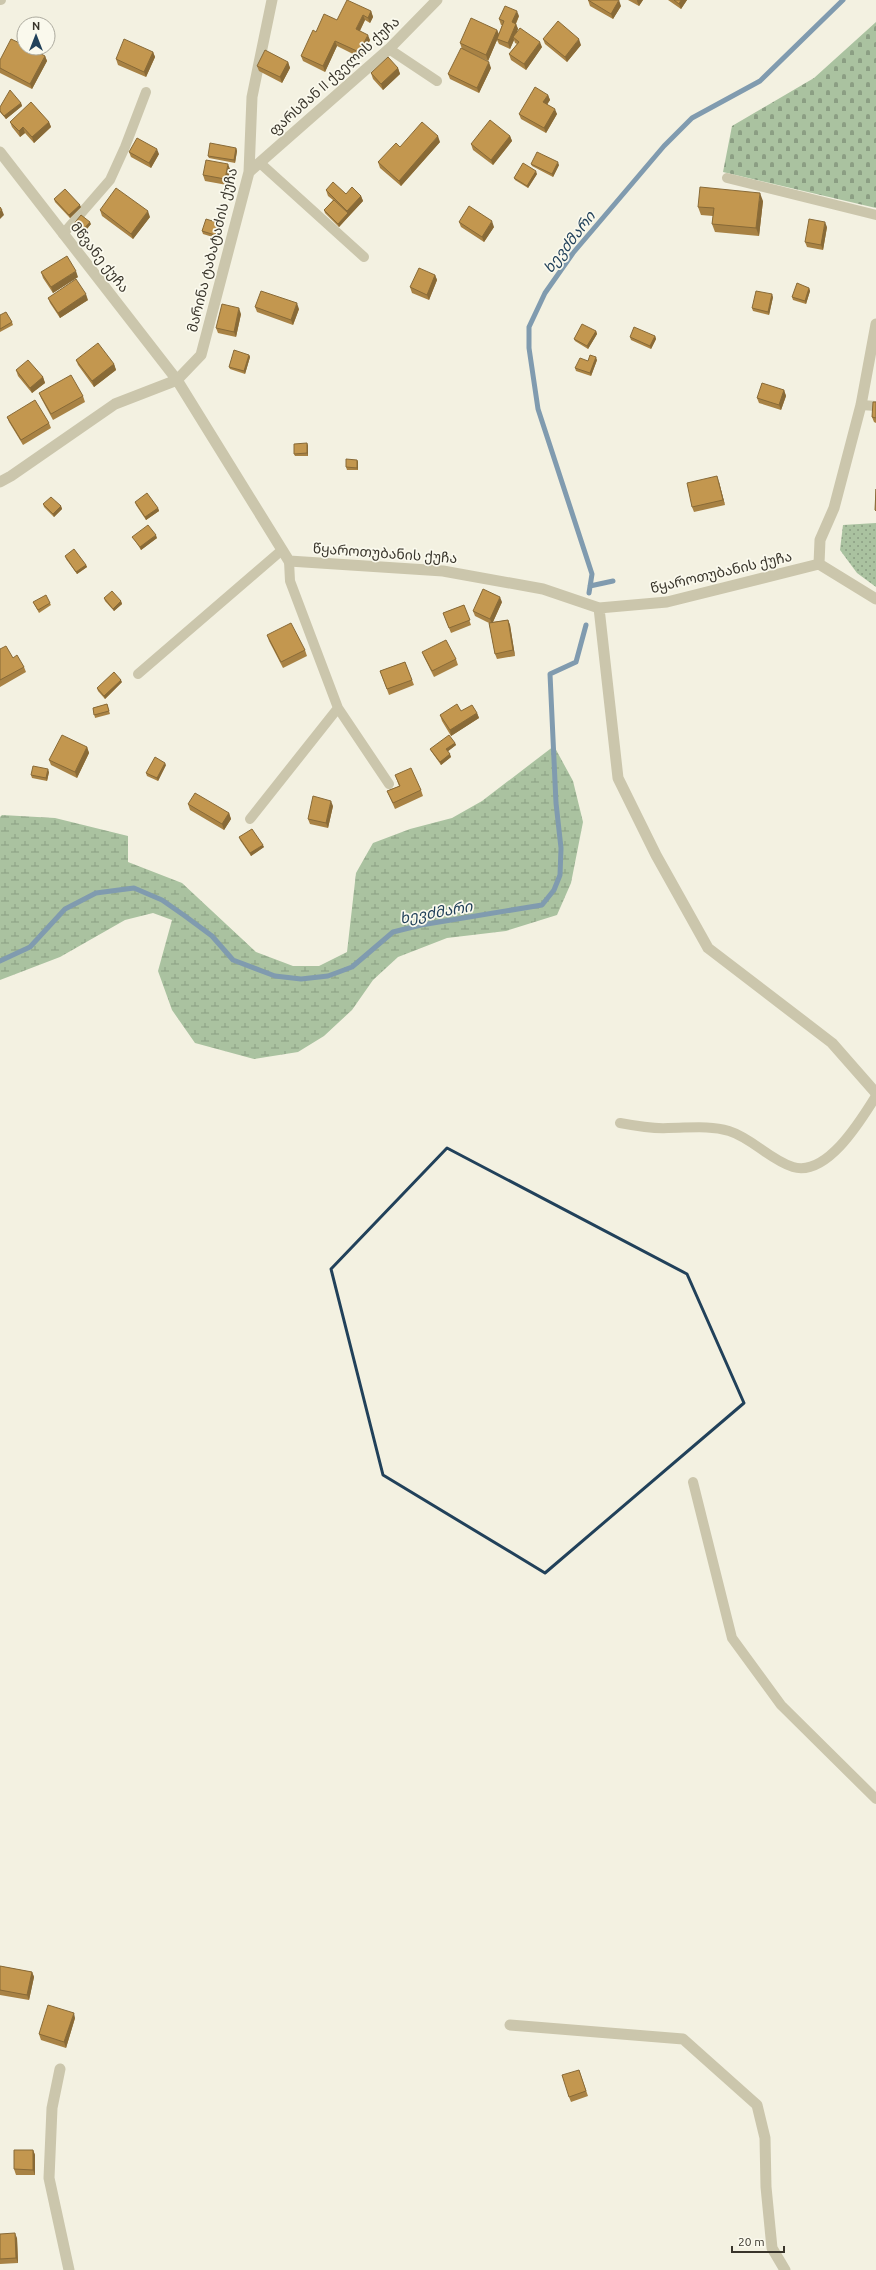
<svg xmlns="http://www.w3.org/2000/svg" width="876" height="2270" viewBox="0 0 876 2270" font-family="Ubuntu,'Noto Sans Georgian',sans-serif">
  <defs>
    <pattern id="grass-dots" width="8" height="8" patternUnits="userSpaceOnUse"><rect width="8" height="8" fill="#aac2a0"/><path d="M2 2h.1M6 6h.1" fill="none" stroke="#8b9e83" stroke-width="1.8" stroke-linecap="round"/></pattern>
    <pattern id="wetland-marsh" width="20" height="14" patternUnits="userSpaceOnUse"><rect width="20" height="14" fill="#aac2a0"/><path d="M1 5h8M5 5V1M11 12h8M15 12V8" fill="none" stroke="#8b9e83"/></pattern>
    <pattern id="cemetery-stones" width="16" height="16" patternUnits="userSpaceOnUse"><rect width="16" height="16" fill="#aac2a0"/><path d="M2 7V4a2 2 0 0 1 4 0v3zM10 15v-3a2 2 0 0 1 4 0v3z" fill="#8b9e83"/></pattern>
  </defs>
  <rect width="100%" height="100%" fill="#f3f1e1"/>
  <path fill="url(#grass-dots)" d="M876 523V587L857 573 840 550 843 525Z"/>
  <path fill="url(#wetland-marsh)" d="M554 746 573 781 583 822 571 883 557 915 506 931 447 938 398 957 373 980 352 1010 324 1036 298 1052 254 1059 195 1043 172 1010 158 971 172 920 153 913 125 920 60 957 0 980V817L2 815 55 818 128 836V862L182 883 256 952 293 966H319L347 952 356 873 373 843 410 829 452 818 482 801Z"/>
  <path fill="url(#cemetery-stones)" d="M876 22V208L723 172 732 126 814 78Z"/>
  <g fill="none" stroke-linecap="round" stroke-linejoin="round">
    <path stroke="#809baf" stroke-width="5" d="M590 586 613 581
      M589 593 592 574 538 409 529 348V327L545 293 573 253 664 146 692 118 760 81 843 0
      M0 961 30 947 65 909 96 893 134 888 162 900 185 916 212 936 233 960 275 976 301 979 328 976 352 967 393 932 421 925 542 905 554 890 560 875 561 848 556 803 550 674 576 662 586 625"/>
    <path stroke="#cbc6ac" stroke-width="10" d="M0 0H1
      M389 49 437 81
      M260 163 364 257
      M727 178 876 215
      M63 234 110 180 125 147 146 92
      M861 405 876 406
      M289 561 290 581 338 708 389 784
      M138 674 282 550
      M250 819 338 708
      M620 1123C636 1126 652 1129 668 1128 689 1128 709 1125 729 1131 752 1138 770 1160 793 1167 827 1177 861 1120 876 1096
      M693 1482 732 1638 781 1705 876 1799"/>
    <path stroke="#cbc6ac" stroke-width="11" d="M0 152 177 380 289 561 443 571 543 589 599 608 667 602 819 564 876 599
      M249 172 389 49 437 0
      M0 482 11 476 115 404 177 380 201 355 249 172 252 97 272 0
      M819 564 820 540 834 508 861 405 876 324
      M599 608 618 778 656 855 708 948 832 1043 876 1093
      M510 2025 683 2039 757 2105 765 2138 766 2187 772 2248 785 2270
      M60 2069 52 2108 49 2178 69 2270"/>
  </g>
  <path fill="#a88244" d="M588 0 621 6 613 19 590 6Z
    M628 0H643L639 6Z
    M668 0H687L681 9Z
    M371 11 373 17 370 23 365 20 360 31 370 40 361 58 337 46 325 72 303 61 301 56 316 32 337 20Z
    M519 16 516 24 518 29 517 31 542 47 526 70 511 60 509 54 517 44 515 43 514 40 510 49 499 44 497 40 488 61 464 50 491 68 479 93 450 79 448 74 462 49 460 43 497 30 499 34 502 25H501L499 19Z
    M543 39 581 45 567 62 545 44Z
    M153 52 155 57 146 77 118 65 116 59Z
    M45 56 47 61 32 89 0 73V60Z
    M288 62 290 68 282 83 259 71 257 66Z
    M398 68 400 74 383 90 373 79 371 73Z
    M548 95 550 100 547 104 557 114 546 133 521 119 519 114Z
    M21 103 22 106 6 119 0 112V107Z
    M10 122H49L51 127 34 143 25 133 20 137 12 127Z
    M510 136 512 141 493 165 473 150 471 144Z
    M440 142 401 186 380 168 378 162 400 147Z
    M236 148 237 151 235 163 209 158 208 156Z
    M129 152 159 154 151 168 131 157Z
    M531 164 559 165 553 177 532 166Z
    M230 169 227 185 205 181 203 175Z
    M537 174 528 188 515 180 514 178Z
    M326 190 361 196 363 201 339 227 325 213 324 210 333 200 328 196Z
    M54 199 81 207 70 218 55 202Z
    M763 201 759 236 715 232 712 224 713 216 701 215 698 207Z
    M100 210 150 217 133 239 102 216Z
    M459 222 494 227 484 242 461 227Z
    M91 224 81 236 73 229 72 226Z
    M220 225 216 238 203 234 202 231Z
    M827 227 823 250 807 247 805 242Z
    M41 272 78 277 53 293 43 278Z
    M435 275 437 280 429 300 412 293 410 287Z
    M809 288 810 291 806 304 793 300 792 297Z
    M773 297 769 315 753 311 752 308Z
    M48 298 88 300 60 318 50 303Z
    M255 307 299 309 293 325 257 312Z
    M241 314 236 337 218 333 216 328Z
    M0 315 12 322 13 325 0 332Z
    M596 331 597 334 588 349 575 341 574 339Z
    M655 336 656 339 651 349 631 340 630 337Z
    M249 355 250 357 245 374 230 369 229 367Z
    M76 360 114 364 116 370 94 387 78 365Z
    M597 360 591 376 576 371 575 368Z
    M16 370 43 377 45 383 32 393 18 376Z
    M784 390 786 396 781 410 759 403 757 398Z
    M39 393 83 396 85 402 53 420 41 398Z
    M876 402V423L874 422 872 417Z
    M7 417 49 423 51 428 23 445 9 422Z
    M307 443 308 446V456H295L294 454Z
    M357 460 358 462V470H347L346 467Z
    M719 482 725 505 694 512 692 507Z
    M135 502 158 508 159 511 146 520 136 505Z
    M43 504 61 506 62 509 54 517 44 507Z
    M132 537 157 538 141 550 134 539Z
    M65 556 86 565 87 567 77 574 66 559Z
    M104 598 121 601 122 604 114 611 105 601Z
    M33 602 50 603 51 605 39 613Z
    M502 602 493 622 508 620 510 625 515 656 497 659 495 654 489 623 475 616 473 611Z
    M464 605 471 625 451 633 443 613Z
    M267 635 305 650 307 656 283 668 269 641Z
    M0 649 13 658 24 667 26 672 0 687Z
    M422 652 456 659 458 665 434 677 424 657Z
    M405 662 414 685 389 695 380 671Z
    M122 682 105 699 98 691 97 688Z
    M107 704 110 714 95 718 93 708Z
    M461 711 477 713 479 718 451 736 442 721 440 715Z
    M455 743 456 745 448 751 451 757 441 765 431 751 430 749Z
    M87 747 89 753 77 778 51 765 49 760Z
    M166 765 158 781 147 776 146 773Z
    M49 772 47 781 32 778 31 775Z
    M395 775 421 790 423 796 395 809 387 791 399 786Z
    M188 804 229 813 231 819 224 830 190 810Z
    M333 806 328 828 310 824 308 819Z
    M239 837 264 847 251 856 240 840Z
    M0 1966 32 1972 34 1977 29 2000 0 1995Z
    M75 2018 66 2048 41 2040 39 2034Z
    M579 2070 588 2096 571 2102 569 2097Z
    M33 2150 35 2155V2175H16L14 2169Z
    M0 2234 17 2238 18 2263 0 2264Z"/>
  <path fill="#886a37" d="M619 0 621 6 613 19 611 14Z
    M637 0H643L639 6 637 1Z
    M681 0H687L681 9 679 4Z
    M371 11 373 17 370 23 368 18Z
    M517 11 519 16 514 27 512 22Z
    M363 15 365 20 358 34 356 29Z
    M516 24 518 29 514 38 513 37 514 40 510 49 508 43Z
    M497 30 499 35 497 39V40L488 61 486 55Z
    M368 35 370 40 361 58 359 52Z
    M579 39 581 45 567 62 565 57Z
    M335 41 337 46 325 72 323 66Z
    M540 42 542 47 526 70 524 64Z
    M153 52 155 57 146 77 144 72Z
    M45 56 47 61 32 89 30 84Z
    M288 62 290 68 282 83 280 77Z
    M489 62 491 68 479 93 477 88Z
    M398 68 400 74 383 90 381 84Z
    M548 95 550 100 545 108 543 102Z
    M21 103 22 106 6 119 4 116Z
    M555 109 557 114 546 133 544 128Z
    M49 122 51 127 34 143 32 137Z
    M23 127 25 133 20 137 19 131Z
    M438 136 440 142 401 186 399 181Z
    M510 136 512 141 493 165 491 160Z
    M236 148 237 151 235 163 234 160Z
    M157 149 159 154 151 168 149 163Z
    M558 162 559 165 553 177 552 174Z
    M228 164 230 169 227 185 225 179Z
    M536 171 537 174 528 188 527 186Z
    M760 193 763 201 759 236 756 228Z
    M361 196 363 201 349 216 347 211Z
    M80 205 81 207 70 218 69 215Z
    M2 210 4 215 0 219V212Z
    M148 211 150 217 133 239 131 234Z
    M348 213 349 216 339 227 338 224Z
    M492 221 494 227 484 242 482 237Z
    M90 222 91 224 81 236 80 233Z
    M825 222 827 227 823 250 821 245Z
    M219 223 220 225 216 238 215 235Z
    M76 271 78 277 53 293 51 287Z
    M435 275 437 280 429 300 427 295Z
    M809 288 810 291 806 304 805 301Z
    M86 294 88 300 60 318 58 313Z
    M772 294 773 297 769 315 768 312Z
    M297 303 299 309 293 325 291 320Z
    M239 308 241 314 236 337 234 332Z
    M596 331 597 334 588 349 587 346Z
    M655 336 656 339 651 349 650 346Z
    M249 355 250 357 245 374 244 371Z
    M596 357 597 360 591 376 590 373Z
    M114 364 116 370 94 387 92 381Z
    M43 377 45 383 32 393 30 388Z
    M784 390 786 396 781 410 779 405Z
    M307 443 308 446V456L307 453Z
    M357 460 358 462V470L357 468Z
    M717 476 719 482 725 505 723 500Z
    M61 506 62 509 54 517 53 514Z
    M158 508 159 511 146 520 145 517Z
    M156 535 157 538 141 550 140 547Z
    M86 565 87 567 77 574 76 572Z
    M500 597 502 602 492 624 490 619Z
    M121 601 122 604 114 611 113 609Z
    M508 620 510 625 515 656 513 650Z
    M121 680 122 682 105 699 104 696Z
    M477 713 479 718 451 736 450 730Z
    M455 743 456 745 447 752 446 749Z
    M87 747 89 753 77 778 75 772Z
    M450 754 451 757 441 765 440 762Z
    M165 763 166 765 158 781 157 778Z
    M48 769 49 772 47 781 46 778Z
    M331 801 333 806 328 828 326 823Z
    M229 813 231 819 224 830 222 824Z
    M263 845 264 847 251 856 250 853Z
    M32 1972 34 1977 29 2000 27 1995Z
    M74 2013 75 2018 66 2048 64 2042Z
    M33 2150 35 2155V2175L33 2170Z
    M15 2233 17 2238 18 2263 16 2258Z"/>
  <path fill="#c3974f" stroke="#886a37" d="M347 0 371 11 368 18 363 15 356 29 368 35 359 52 335 41 323 66 301 56 313 30 316 32 324 14 337 20Z
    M588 0H619L611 14Z
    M674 0H681L679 4Z
    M505 6 517 11 512 22 516 24 508 43 497 39 504 21 499 19Z
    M471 18 497 30 486 55 460 43Z
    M558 21 579 39 565 57 543 39Z
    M520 28 540 42 524 64 509 54 519 42 513 37Z
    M11 39 24 45V48H30L45 56 30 84 0 68V60Z
    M124 39 153 52 144 72 116 59Z
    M461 48 489 62 477 88 448 74Z
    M265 50 288 62 280 77 257 66Z
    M388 57 398 68 381 84 371 73Z
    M535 87 548 95 543 102 555 109 544 128 519 114Z
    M10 90 21 103 4 116 0 111V107Z
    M31 102 49 122 32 137 23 127 19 131 10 122Z
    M490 120 510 136 491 160 471 144Z
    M422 122 438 136 399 181 378 162 396 143 400 147Z
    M137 138 157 149 149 163 129 152Z
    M210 143 236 148 234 160 208 156Z
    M537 152 558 162 552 174 531 164Z
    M206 160 228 164 225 179 203 175Z
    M523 163 536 171 527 186 514 178Z
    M333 182 346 194 352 187 361 196 347 211 326 190Z
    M700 187 760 193 756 228 712 224 714 208 698 207Z
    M116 188 148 211 131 234 100 210Z
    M65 189 80 205 69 215 54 199Z
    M334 200 348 213 338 224 324 210Z
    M469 206 492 221 482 237 459 222Z
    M0 207 2 210 0 212Z
    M81 215 90 222 80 233 72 226Z
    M206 219 219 223 215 235 202 231Z
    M809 219 825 222 821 245 805 242Z
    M67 256 76 271 51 287 41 272Z
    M419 268 435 275 427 295 410 287Z
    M76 279 86 294 58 313 48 298Z
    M797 283 809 288 805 301 792 297Z
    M261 291 297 303 291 320 255 307Z
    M756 291 772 294 768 312 752 308Z
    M222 304 239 308 234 332 216 328Z
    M6 312 12 322 0 329V315Z
    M582 324 596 331 587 346 574 339Z
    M634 327 655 336 650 346 630 337Z
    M98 343 114 364 92 381 76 360Z
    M234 350 249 355 244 371 229 367Z
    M590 355 596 357 590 373 575 368 580 358 588 361Z
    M28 360 43 377 30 388 16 370Z
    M71 375 83 396 51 414 39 393Z
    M762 383 784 390 779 405 757 398Z
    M35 400 49 423 21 440 7 417Z
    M873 402H876V418L872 417Z
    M307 443V453L294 454V444Z
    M346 459 357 460V468L346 467Z
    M717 476 723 500 692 507 687 483Z
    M876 489V511L875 510Z
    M147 493 158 508 145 517 135 502Z
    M51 497 61 506 53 514 43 504Z
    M148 525 156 535 140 547 132 537Z
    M74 549 86 565 76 572 65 556Z
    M483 589 500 597 490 619 473 611Z
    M112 591 121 601 113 609 104 598Z
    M46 595 50 603 38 610 33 602Z
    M464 605 470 620 449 628 443 613Z
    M508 620 513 650 495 654 489 623Z
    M291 623 305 650 281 662 267 635Z
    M446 640 456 659 432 671 422 652Z
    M6 646 13 658 17 655 24 667 0 680V649Z
    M405 662 412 680 387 689 380 671Z
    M114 672 121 680 104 696 97 688Z
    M107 704 109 711 94 715 93 708Z
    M457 704 461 711 472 705 477 713 450 730 440 715Z
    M62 735 87 747 75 772 49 760Z
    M449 735 455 743 446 749 450 754 440 762 430 749Z
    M155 757 165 763 157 778 146 773Z
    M33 766 48 769 46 778 31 775Z
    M411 768 421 790 393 803 387 791 400 786 395 775Z
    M195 793 229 813 222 824 188 804Z
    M313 796 331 801 326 823 308 819Z
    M252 829 263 845 250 853 239 837Z
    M0 1966 32 1972 27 1995 0 1990Z
    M48 2005 74 2013 64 2042 39 2034Z
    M579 2070 586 2091 569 2097 562 2075Z
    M14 2150H33V2170L14 2169Z
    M15 2233 16 2258 0 2259V2234Z"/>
  <path fill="none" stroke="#21415a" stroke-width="3" stroke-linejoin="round" d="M447 1148 687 1274 744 1403 545 1573 383 1475 331 1269Z"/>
  <g text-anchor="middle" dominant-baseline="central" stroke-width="3.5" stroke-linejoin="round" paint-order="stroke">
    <g font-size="14" fill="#39352b" stroke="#faf9ed">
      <text transform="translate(334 76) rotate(-42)">ფარსმან II ქველის ქუჩა</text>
      <text transform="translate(212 250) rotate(-76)">მარინა ტაბატაძის ქუჩა</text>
      <text transform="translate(100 257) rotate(52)">მწვანე ქუჩა</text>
      <text transform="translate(385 553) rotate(4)">წყაროთუბანის ქუჩა</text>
      <text transform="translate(721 572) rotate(-13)">წყაროთუბანის ქუჩა</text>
    </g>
    <g font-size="15" font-style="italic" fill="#21415a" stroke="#faf9ed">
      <text transform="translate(569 242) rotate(-52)">ხევძმარი</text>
      <text transform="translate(436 912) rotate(-10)">ხევძმარი</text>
    </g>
  </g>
  <g transform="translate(36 36)"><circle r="19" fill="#faf9ed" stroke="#adab9f"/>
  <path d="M0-3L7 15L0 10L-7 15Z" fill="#21415a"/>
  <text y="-6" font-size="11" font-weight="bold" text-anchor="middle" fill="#39352b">N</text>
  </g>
  <path d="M732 2246v6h52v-6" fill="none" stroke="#39352b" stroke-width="2"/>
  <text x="738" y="2246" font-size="12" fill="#39352b" stroke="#faf9ed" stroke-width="3" paint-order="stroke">20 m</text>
</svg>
